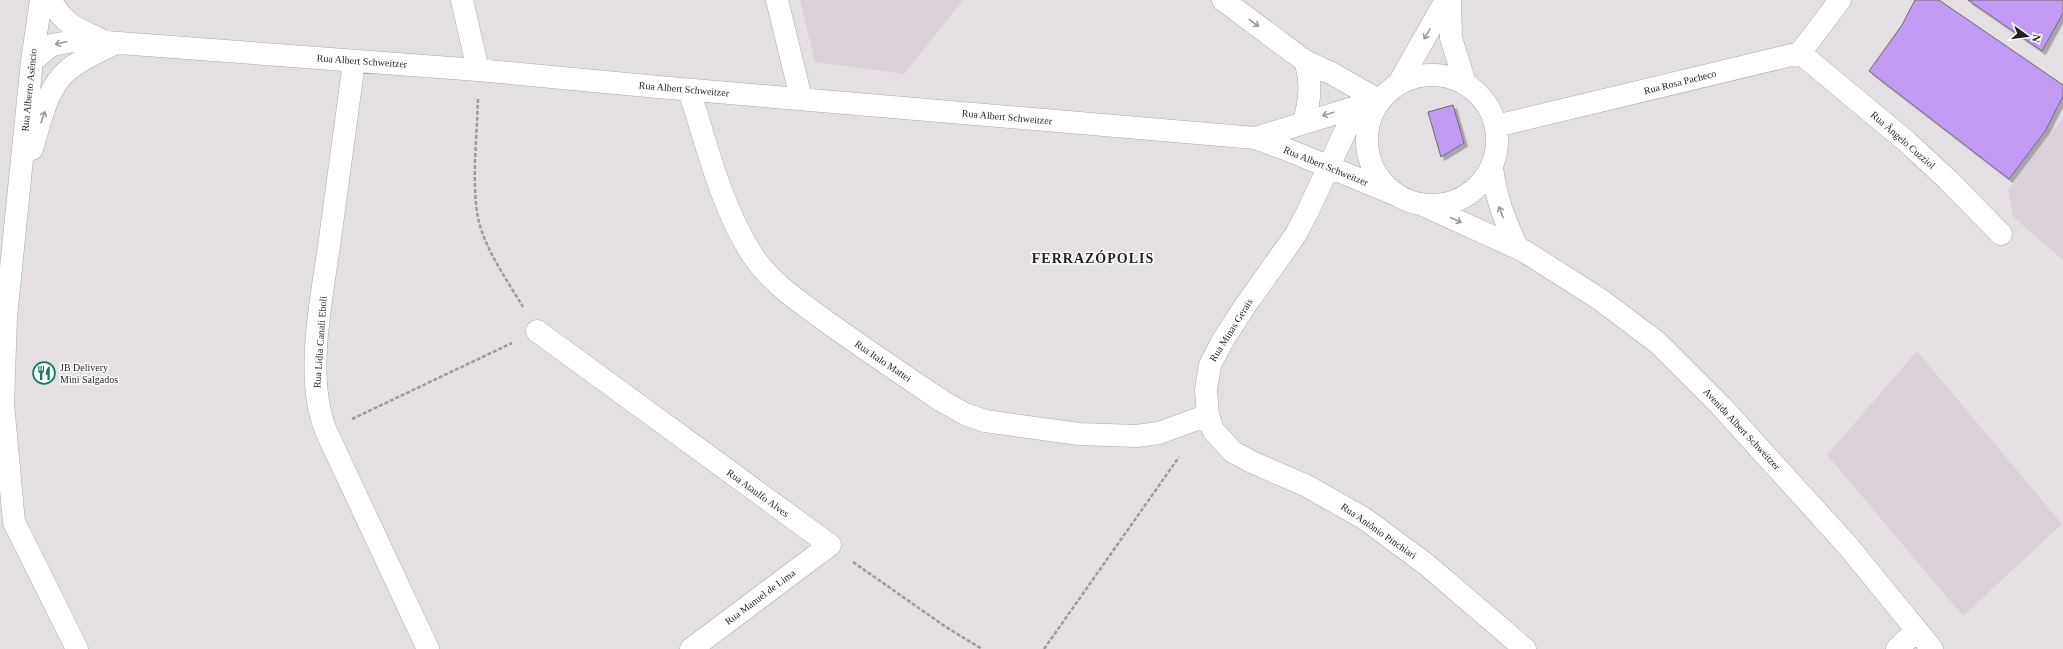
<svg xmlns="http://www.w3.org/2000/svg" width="2063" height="649" viewBox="0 0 2063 649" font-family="Georgia,serif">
  <defs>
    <filter id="shadow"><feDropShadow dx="3.5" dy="3.5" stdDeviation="0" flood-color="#0004"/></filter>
  </defs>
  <rect width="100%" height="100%" fill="#e4dfe3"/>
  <path fill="#dcd0d8" d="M800 0H963L904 74 815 62Z
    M2063 118V260L2013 217 2008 190Z
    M1917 351 2062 524 1963 616 1827 455Z"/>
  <path fill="#c19bf3" stroke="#6b6a6e" filter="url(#shadow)" d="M1915 0H1939L2063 85V96L2046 130 2009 179 1869 71 1902 25Z
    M1968 0H2063V13L2042 51Z
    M1453 105 1464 143 1441 157 1428 112Z"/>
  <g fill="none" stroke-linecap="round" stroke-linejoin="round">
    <g stroke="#aca7aa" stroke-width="23">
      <path id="street" d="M41 0 32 61 6 317 3 404 14 522 77 649
        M51 0C61 21 77 30 98 38
        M462 0 478 70
        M777 0 801 98
        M1223 0 1305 61 1333 74 1380 101
        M1450 0 1451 38 1465 83
        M1800 53 1906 141 1947 179 2001 234
        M32 61 52 45 79 40 478 70 658 87 1255 138 1288 150 1397 195
        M354 62C346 121 338 180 330 239 322 297 304 377 326 431L428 649
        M1367 140a65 65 0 1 1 130 0a65 65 0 1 1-130 0Z
        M1399 83 1446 0
        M689 90C707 145 721 207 753 256 772 284 800 302 827 322 865 349 903 375 942 401L965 414 985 421 1079 434 1136 436 1159 433 1208 415
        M1357 106 1308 211 1296 234 1245 306 1223 340 1210 365 1206 390 1208 415 1213 430 1233 452 1254 463 1307 486 1365 519 1427 565 1525 649
        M1304 122C1310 100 1312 82 1305 61
        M1496 126 1800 53 1840 0
        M1255 138 1366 104
        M32 149C40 124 46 88 68 70 81 59 99 51 114 44
        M1492 167C1496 199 1504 218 1517 247
        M1421 204 1524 251 1601 300 1658 343 1721 406 1848 546 1932 649
        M537 331 830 545 691 649
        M1897 649 1917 630"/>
    </g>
    <path stroke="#9d999c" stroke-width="2.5" stroke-dasharray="4 2" stroke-linecap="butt" d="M478 99C477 136 472 175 477 212 482 246 506 278 523 307
      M352 419 512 343
      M853 562 946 627 982 649
      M1044 649 1179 457"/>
    <use href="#street" stroke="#fff" stroke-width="22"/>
  </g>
  <defs><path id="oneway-shaft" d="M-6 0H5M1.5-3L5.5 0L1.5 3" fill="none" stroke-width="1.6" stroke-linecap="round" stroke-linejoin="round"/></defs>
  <g stroke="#9b9a9b">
    <use href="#oneway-shaft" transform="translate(1254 23) rotate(37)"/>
    <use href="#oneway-shaft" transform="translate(1427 34) rotate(120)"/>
    <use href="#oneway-shaft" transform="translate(61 43) rotate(166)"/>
    <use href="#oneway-shaft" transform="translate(1328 114) rotate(163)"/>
    <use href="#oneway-shaft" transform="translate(43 117) rotate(-71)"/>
    <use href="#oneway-shaft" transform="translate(1501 212) rotate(-110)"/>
    <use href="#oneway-shaft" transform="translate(1456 220) rotate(24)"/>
  </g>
  <defs>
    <g id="restaurant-ring" transform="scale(1.15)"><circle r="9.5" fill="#fff" stroke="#0d7e5a" stroke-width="1.5"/><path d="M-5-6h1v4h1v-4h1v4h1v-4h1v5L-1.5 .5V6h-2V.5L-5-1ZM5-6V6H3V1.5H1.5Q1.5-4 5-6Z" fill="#0d7e5a"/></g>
  </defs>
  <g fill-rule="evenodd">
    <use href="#restaurant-ring" x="44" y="373"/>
  </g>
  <g text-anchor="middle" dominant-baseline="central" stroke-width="3" stroke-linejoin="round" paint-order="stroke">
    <g font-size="10" fill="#211f20" stroke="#fff">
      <text transform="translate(362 61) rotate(4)">Rua Albert Schweitzer</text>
      <text transform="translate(1680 82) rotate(-14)">Rua Rosa Pacheco</text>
      <text transform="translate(684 89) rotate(5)">Rua Albert Schweitzer</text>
      <text transform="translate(29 90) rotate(-84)">Rua Alberto Asêncio</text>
      <text transform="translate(1007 117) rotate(5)">Rua Albert Schweitzer</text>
      <text transform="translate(1903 140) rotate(41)">Rua Ângelo Cuzziol</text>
      <text transform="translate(1326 166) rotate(22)">Rua Albert Schweitzer</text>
      <text transform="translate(1231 330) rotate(-58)">Rua Minas Gerais</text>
      <text transform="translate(320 342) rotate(-86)">Rua Lidia Canali Eboli</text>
      <text transform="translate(883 361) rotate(34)">Rua Italo Mattei</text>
      <text transform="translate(1742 429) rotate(47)">Avenida Albert Schweitzer</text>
      <text transform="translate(758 493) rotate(36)">Rua Ataulfo Alves</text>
      <text transform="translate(1379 531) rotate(35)">Rua Antônio Pinchiari</text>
      <text transform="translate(760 597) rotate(-37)">Rua Manuel de Lima</text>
    </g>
    <g font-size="10" fill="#211f20" stroke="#fff" text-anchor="start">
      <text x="60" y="367">JB Delivery<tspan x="60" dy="12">Mini Salgados</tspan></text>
    </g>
    <g font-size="14" font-weight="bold" letter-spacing="1" fill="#211f20" stroke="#fff">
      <text x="1093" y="258">FERRAZÓPOLIS</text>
    </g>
  </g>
  <g transform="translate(2027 36) rotate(104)" stroke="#ffffff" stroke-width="3" paint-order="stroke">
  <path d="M0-3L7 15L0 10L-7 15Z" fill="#211f20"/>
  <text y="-6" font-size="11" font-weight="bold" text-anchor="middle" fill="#211f20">N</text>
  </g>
</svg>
